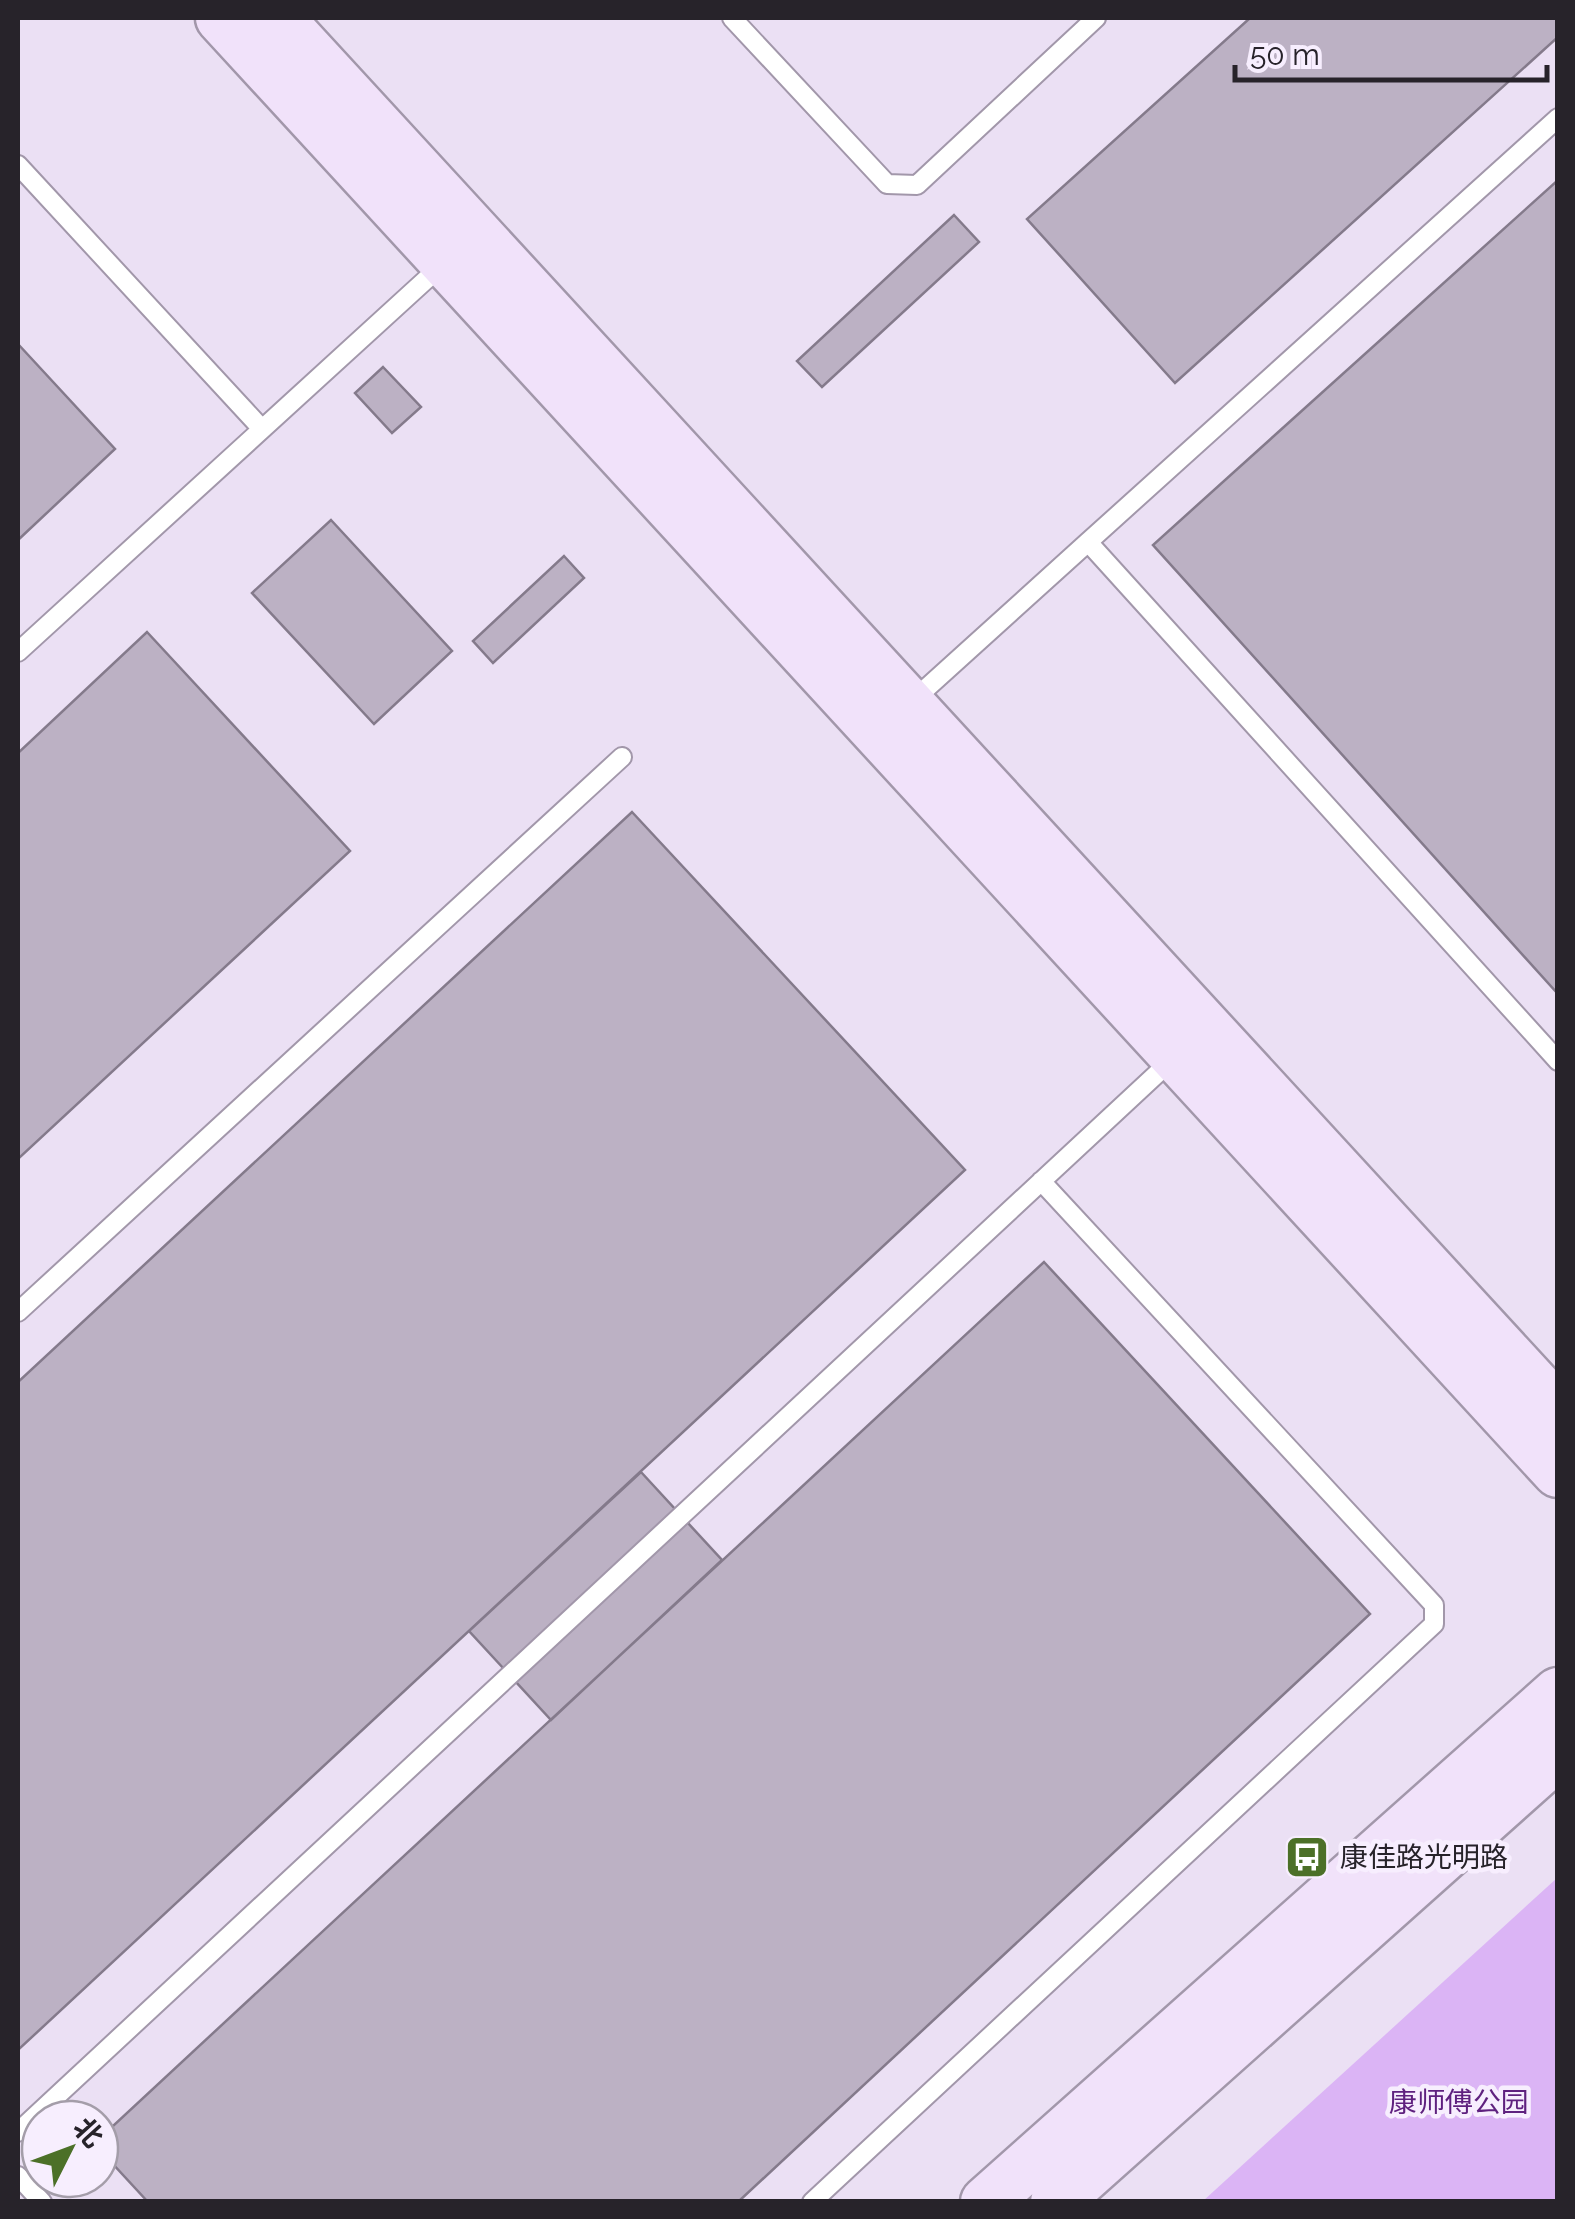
<svg xmlns="http://www.w3.org/2000/svg" width="1575" height="2219" viewBox="0 0 1575 2219" font-family="Raleway,'Noto Sans SC',sans-serif">
  <rect width="100%" height="100%" fill="#ebe0f4"/>
  <path fill="#dbb4f5" d="M1557 1878V2201H1203Z"/>
  <path fill="#bcb1c4" stroke="#847a8b" stroke-width="2.5" d="M1250 18H1558V37L1175 383 1027 219Z
    M1558 180V994L1153 545Z
    M954 215 979 242 822 387 797 361Z
    M18 344 115 449 18 540Z
    M383 367 421 407 392 433 355 393Z
    M331 520 452 651 374 724 252 593Z
    M564 556 584 578 493 663 473 641Z
    M147 632 350 851 18 1159V753Z
    M632 812 965 1170 18 2050V1382Z
    M1044 1262 1370 1614 738 2202H148L100 2150V2138Z
    M641 1472 722 1560 551 1720 469 1631Z"/>
  <g fill="none" stroke-linecap="round" stroke-linejoin="round">
    <g stroke="#a297aa" stroke-width="22">
      <path id="lane" d="M732 18 887 184 917 185 1096 18
        M1558 118 1088 542 1558 1061
        M18 165 262 429
        M18 652 442 265
        M910 703 1088 542
        M18 1312 622 757
        M18 2132 1175 1057
        M18 2176 42 2202
        M812 2202 1434 1624V1605L1041 1181"/>
    </g>
    <g stroke="#a297aa" stroke-width="55">
      <path id="secondary" d="M221 18 1558 1472
        M278 18 1558 1410
        M986 2202 1558 1693
        M1056 2202 1558 1754"/>
    </g>
    <use href="#lane" stroke="#fff" stroke-width="18"/>
    <use href="#secondary" stroke="#f1e2fa" stroke-width="50"/>
  </g>
  <defs>
    <g id="bus-square" transform="scale(2.25)"><rect x="-9" y="-9" width="18" height="18" rx="4" fill="#4c7028" stroke="#f7eefe"/><path d="M-5-6H5V4H4V6H2V4H-2V6H-4V4H-5ZM-3.5-4V0h7V-4ZM-3.5 1.2v1.5H-2V1.2ZM2 1.2v1.5H3.5V1.2Z" fill="#fff"/></g>
  </defs>
  <g fill-rule="evenodd">
    <use href="#bus-square" x="1307" y="1857"/>
  </g>
  <g text-anchor="middle" dominant-baseline="central" stroke-width="9" stroke-linejoin="round" paint-order="stroke">
    <g font-size="28" fill="#27232a" stroke="#f7eefe" text-anchor="start">
      <text x="1340" y="1857">康佳路光明路</text>
    </g>
    <g font-size="28" fill="#5f217f" stroke="#f7eefe">
      <text x="1459" y="2102">康师傅公园</text>
    </g>
  </g>
  <rect width="1575" height="2219" fill="none" stroke="#27232a" stroke-width="40"/>
  <g transform="translate(70 2149) rotate(48)"><circle r="48" fill="#f7eefe" stroke="#a49da9" stroke-width="2.5"/>
  <path d="M0-8L18 38L0 25L-18 38Z" fill="#4c7028"/>
  <text y="-15" font-size="28" font-weight="bold" text-anchor="middle" fill="#27232a">北</text>
  </g>
  <path d="M1235 65v15h312v-15" fill="none" stroke="#27232a" stroke-width="5"/>
  <text x="1250" y="65" font-size="30" fill="#27232a" stroke="#f7eefe" stroke-width="8" paint-order="stroke">50 m</text>
</svg>
